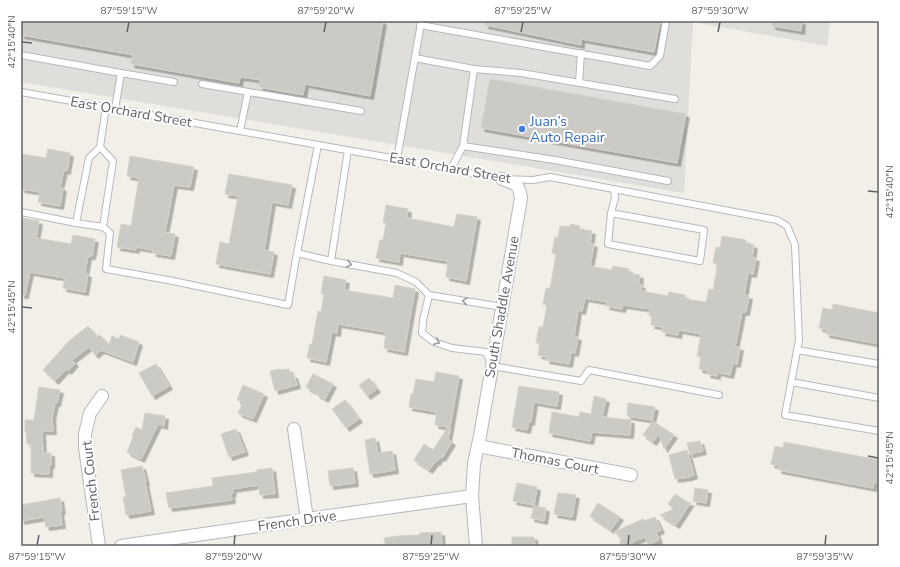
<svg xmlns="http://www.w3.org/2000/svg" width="900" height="567" viewBox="0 0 900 567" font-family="'Nunito Sans',sans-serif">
  <defs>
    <filter id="shadow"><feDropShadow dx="3.5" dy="3.5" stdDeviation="0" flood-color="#0004"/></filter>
  </defs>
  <rect width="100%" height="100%" fill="#f1efe8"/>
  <path fill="#e0deda" d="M21 21H830L827 46 693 22 684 193 21 82Z"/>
  <path fill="#cccac5" stroke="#d6d1c6" filter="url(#shadow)" d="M21 21H383L370 96 305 84 303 95 259 87 261 80 240 77 239 83 131 64 133 55 21 35Z
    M485 21H660L654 52 581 39V45L485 25Z
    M772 21H802L801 31 772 26Z
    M490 79 686 114 677 163 481 128Z
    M48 149 70 153 67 171 64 170 60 187 63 188 60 206 38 202 40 192 21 189V154L46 158Z
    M130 156 194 167 190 187 174 185 165 232 175 234 171 256 153 253V250L136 247V250L117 247 121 224 131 226 139 178 127 176Z
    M229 174 292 185 288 205 272 202 264 250 274 252 270 274 216 264 220 242 229 244 238 196 225 194Z
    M386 205 408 209 407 218 454 227 457 214 477 217 466 281 446 277 448 261 400 253 399 262 376 258 380 240H383L386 223H383Z
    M21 218 39 221 36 238 71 244 73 235 95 239 92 256H88L85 273 88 274 85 292 63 288 65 278 30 272 25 295H21Z
    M570 224 580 226 579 229 592 231 590 243 594 244 590 266 612 270 613 266 629 269 628 273 640 275 639 284 642 285 641 291 668 296 669 292 685 295V299L706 302 709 289 713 290 718 264 713 263 716 247 720 248 722 236 746 240 745 243 754 245 752 257 756 258 753 274 748 273 744 295 749 296 746 312H742L735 347H740L737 364 733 363 730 375 717 372V376L707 374 708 371 699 369 701 357 697 356 701 334 679 330 678 335 662 332 663 327 651 325 652 316H649L650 309 623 305 622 309 606 306 607 302 585 298 582 311 578 310 574 336 578 337 575 353 571 352 569 364 546 360 547 357 538 355 540 343H536L539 327H543L547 305 543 304 546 288 550 289 556 254 552 253 555 237 558 238 560 226 570 227Z
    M324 276 346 280 344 290 393 298 395 285 415 289 404 352 384 348 386 332 338 324 337 333 332 332 326 362 307 358 310 344 312 345 318 311 321 312 324 294H321Z
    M833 304 879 313V344L826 334 827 329 819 328 823 308 832 310Z
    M88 326 97 337 100 335 109 345 112 336 119 339 120 335 139 342 133 362 101 350 95 355 89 347 72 360 75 363 68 371 66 369 55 381 43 370 69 341Z
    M156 364 169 386 152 396 139 373Z
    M280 369V370L289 369 290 375H294L297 385 275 391 270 371Z
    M436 372 459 376 448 439 452 442 442 458 440 457 437 462 436 461 429 470 414 460 424 444 433 450 448 427 435 425 437 412 409 407 411 394H413L416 379 434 382Z
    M313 374 333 384 325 399 316 394 317 393 306 387Z
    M369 378 377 389 367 396 359 385Z
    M243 385 264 394 253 419 238 413 243 402 237 400Z
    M519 386 559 392 557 406 534 402 531 422 529 421 527 430 512 427Z
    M39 387 60 390 57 403H55L52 418 53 431H42L43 453H51V465H49V474L31 473V444H27L26 432H25V420H34Z
    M594 396 606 399 602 417 631 420 630 435 592 432 590 441 549 433 552 412 579 417 580 412 591 414Z
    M345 400 359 419 346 428 332 409Z
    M628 403 655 407 652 420 627 416Z
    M145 413 165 416 164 426 158 424 141 459 127 452 133 437 132 436 136 427 142 430Z
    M653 421 674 435 664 449 659 434 653 442 643 435Z
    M236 429 245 452 229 457 221 434Z
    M375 438 378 453 392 451 395 470 370 474 365 440Z
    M700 441 703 451 690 454 687 443Z
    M784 442 879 460V484L874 483 873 488 778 470 779 466 771 464 775 446 783 448Z
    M687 450 694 475 689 477 675 479 669 455Z
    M142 466 146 482H145L151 511 126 515 123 497H126L121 470Z
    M272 468 275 494 260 495 259 485 232 489 233 493H231L232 500 169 508 166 493 213 486 212 478 257 472V470Z
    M353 468 355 483 330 486 328 471Z
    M517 483 537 487 534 505 513 501Z
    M695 488 708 490 706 503 693 501Z
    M558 493 564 494V493L576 495 572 517 554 514Z
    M675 494 689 503 691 502 676 525 660 515 674 509 668 504Z
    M60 498 62 511H60L62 525 46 527 44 517 21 521V505Z
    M598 503 620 517 611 530 590 516Z
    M534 506 546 508 544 521 531 518Z
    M655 517 661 530 656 532 659 540 648 545 645 537 632 542V546L620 545 621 537 614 532 643 519 644 521Z
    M441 532 442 546H386L384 538 398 536 420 535V533Z
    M512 537H534L535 546H512Z"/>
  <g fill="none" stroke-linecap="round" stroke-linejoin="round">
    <g stroke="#b5b8bc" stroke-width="8">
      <path id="service" d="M420 25 650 66 660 56 666 21
        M21 55 121 73
        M415 58 474 69
        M579 83 581 53
        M202 84 361 111
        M21 92 397 159 502 179 533 180 550 177 777 220 787 226 795 245 799 340 785 415 879 431
        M106 107 100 147 113 161 103 227 110 233 106 269 168 280 288 305 297 253 318 145
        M115 109 121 73 174 82
        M240 131 248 92
        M463 146 474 69 521 73 675 99
        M397 159 421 23
        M451 169 463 146 555 160 668 181
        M21 212 76 223 89 158 100 147
        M611 213 704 230 700 261 608 244 611 213 615 198 614 189
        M76 223 103 227
        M297 253 331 261 397 273 416 282 429 295 423 320 422 333 434 342 452 348 486 352 492 366 581 381 589 370 719 395
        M331 261 348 150
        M429 295 502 307
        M797 350 879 364
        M791 382 879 398"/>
    </g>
    <g stroke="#b5b8bc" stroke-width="14">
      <path id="minor" d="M294 429 307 519
        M478 446 631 475
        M99 546 85 448V434L90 413 102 396
        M121 546 307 519 472 496
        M476 546 472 496 474 464 480 436 521 198C519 183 515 184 502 179"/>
    </g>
    <use href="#service" stroke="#fff" stroke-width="6"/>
    <use href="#minor" stroke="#fff" stroke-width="12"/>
  </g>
  <defs><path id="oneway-chevron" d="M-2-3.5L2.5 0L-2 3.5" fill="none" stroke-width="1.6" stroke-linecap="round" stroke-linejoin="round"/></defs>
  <g stroke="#979a9d">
    <use href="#oneway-chevron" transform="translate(349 264) rotate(10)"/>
    <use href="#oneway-chevron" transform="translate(465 301) rotate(-171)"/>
    <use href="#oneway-chevron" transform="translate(437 342) rotate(25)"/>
  </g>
  <path fill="none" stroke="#5f6368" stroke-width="1.5" d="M127 32 129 22M324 32 326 22M521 32 523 22M718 32 720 22M22 42 32 43M868 191 878 192M22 307 32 308M868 456 878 458M37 545 39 535M234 545 235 535M431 545 432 535M628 545 629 535M825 545 826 535"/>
  <circle fill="#3f7fe0" stroke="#fff" stroke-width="1.5" cx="522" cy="129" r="4"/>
  <g text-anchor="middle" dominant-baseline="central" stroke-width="4" stroke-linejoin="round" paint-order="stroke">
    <g font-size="14" fill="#5f6368" stroke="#fff">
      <text transform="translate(131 112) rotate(10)">East Orchard Street</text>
      <text transform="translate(450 168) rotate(10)">East Orchard Street</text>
      <text transform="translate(502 307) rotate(-80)">South Shaddle Avenue</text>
      <text transform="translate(555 461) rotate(11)">Thomas Court</text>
      <text transform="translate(91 481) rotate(-96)">French Court</text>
      <text transform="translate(297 521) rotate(-8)">French Drive</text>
    </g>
    <g font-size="14" fill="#366cbe" stroke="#fff" text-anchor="start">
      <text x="530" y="121">Juan’s<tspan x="530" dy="16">Auto Repair</tspan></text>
    </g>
  </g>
  <rect width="900" height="567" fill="none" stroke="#ffffff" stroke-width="44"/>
  <rect x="22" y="22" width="856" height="523" fill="none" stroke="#5f6368" stroke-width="1.5"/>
  <g font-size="10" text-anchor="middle" fill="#5f6368">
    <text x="129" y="14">87°59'15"W</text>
    <text x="326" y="14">87°59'20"W</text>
    <text x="523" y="14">87°59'25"W</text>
    <text x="720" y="14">87°59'30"W</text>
    <text transform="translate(11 42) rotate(-90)" y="4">42°15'40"N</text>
    <text transform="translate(889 192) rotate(-90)" y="4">42°15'40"N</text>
    <text transform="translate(11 307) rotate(-90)" y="4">42°15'45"N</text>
    <text transform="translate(889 458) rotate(-90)" y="4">42°15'45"N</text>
    <text x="37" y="560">87°59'15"W</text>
    <text x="234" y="560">87°59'20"W</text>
    <text x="431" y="560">87°59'25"W</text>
    <text x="628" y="560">87°59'30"W</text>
    <text x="825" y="560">87°59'35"W</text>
  </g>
</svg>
